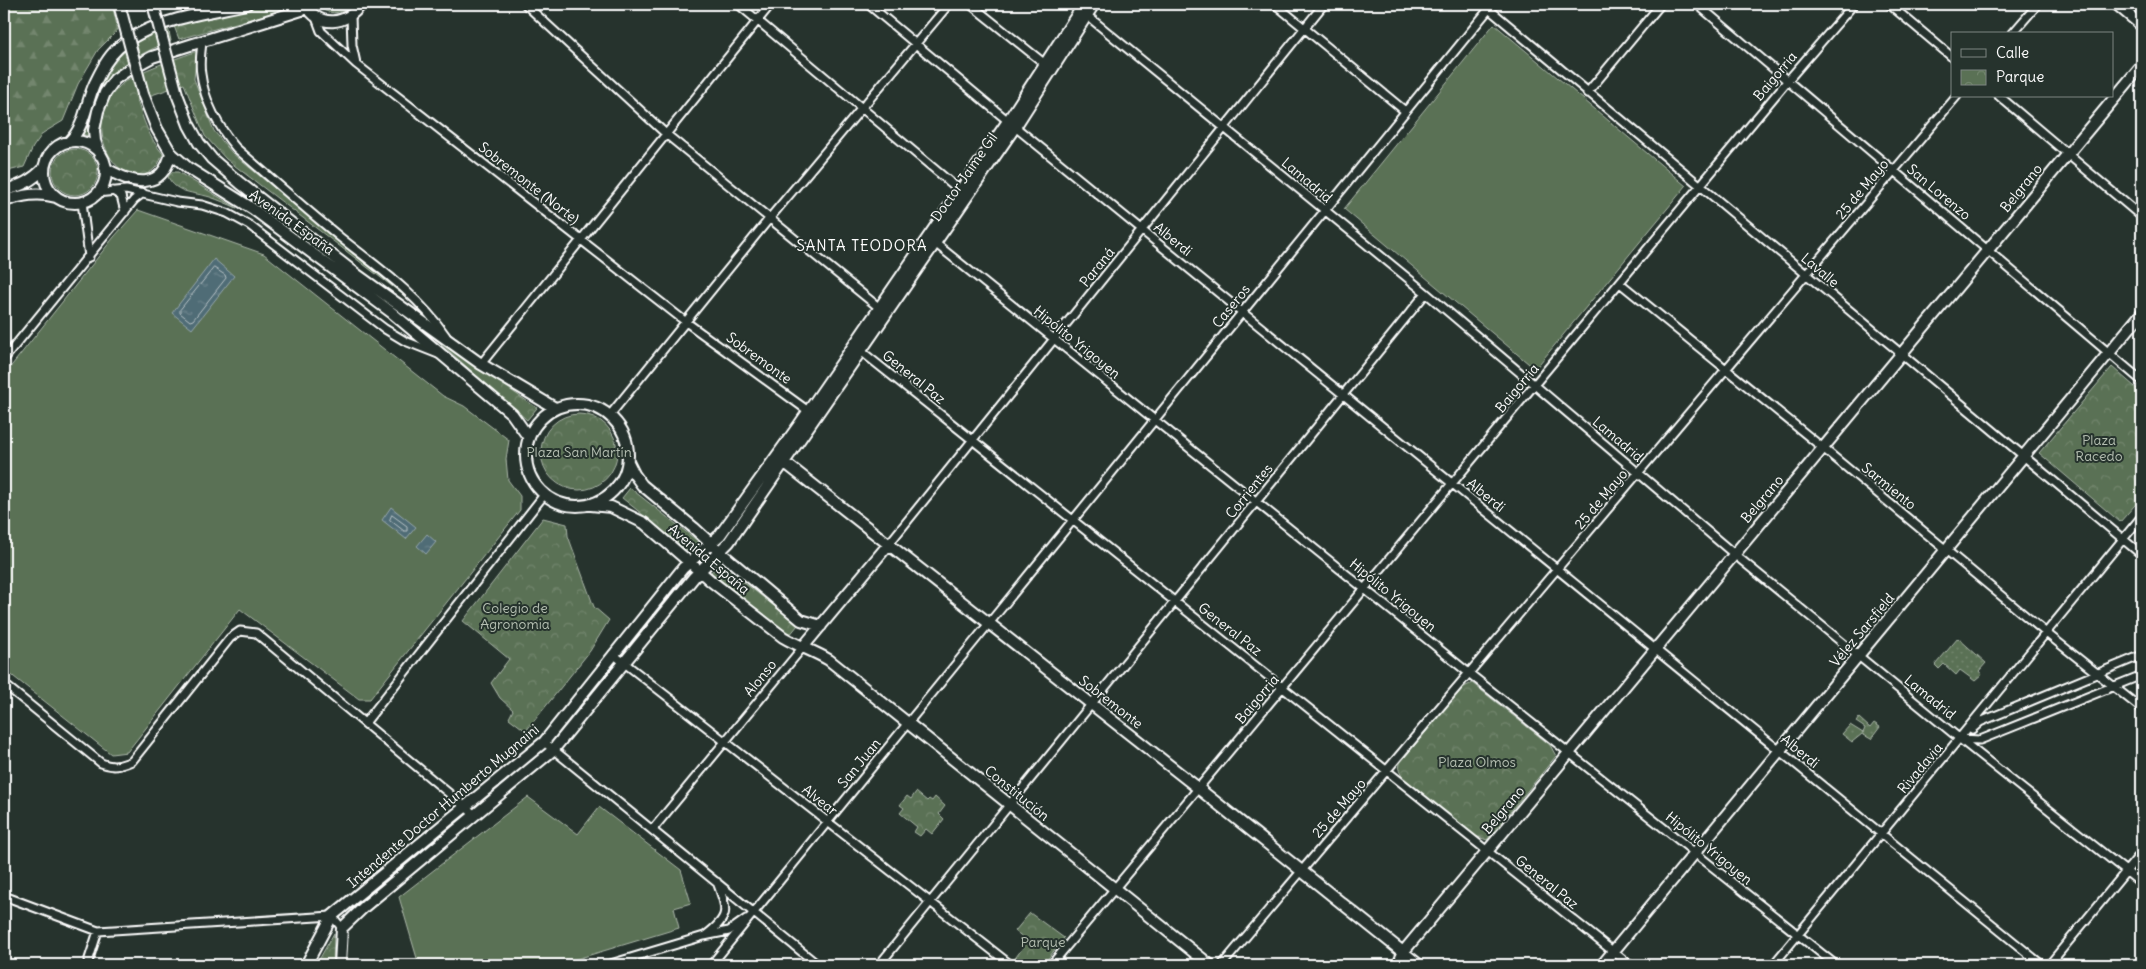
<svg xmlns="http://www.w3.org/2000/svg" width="2146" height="969" viewBox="0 0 2146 969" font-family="Delius,sans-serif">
  <defs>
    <pattern id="grass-dots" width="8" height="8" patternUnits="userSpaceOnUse" patternTransform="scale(1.25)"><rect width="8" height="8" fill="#5a7155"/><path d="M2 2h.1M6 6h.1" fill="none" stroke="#73866e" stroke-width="1.8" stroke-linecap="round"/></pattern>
    <pattern id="forest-firs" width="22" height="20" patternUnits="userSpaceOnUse" patternTransform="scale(1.25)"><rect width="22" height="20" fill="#5a7155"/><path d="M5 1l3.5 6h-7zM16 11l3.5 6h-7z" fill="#73866e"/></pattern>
    <pattern id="park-crowns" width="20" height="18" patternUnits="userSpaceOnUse" patternTransform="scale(1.25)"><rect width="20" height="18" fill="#5a7155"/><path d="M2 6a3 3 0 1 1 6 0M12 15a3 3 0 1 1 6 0" fill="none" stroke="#73866e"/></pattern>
    <pattern id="water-ripples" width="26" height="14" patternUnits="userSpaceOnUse" patternTransform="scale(1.25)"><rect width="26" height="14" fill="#506c76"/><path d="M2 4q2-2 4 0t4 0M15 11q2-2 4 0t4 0" fill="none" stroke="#6a828b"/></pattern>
  </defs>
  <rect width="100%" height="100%" fill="#26332d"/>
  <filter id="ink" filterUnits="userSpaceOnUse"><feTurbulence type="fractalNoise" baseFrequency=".02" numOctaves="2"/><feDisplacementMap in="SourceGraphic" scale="10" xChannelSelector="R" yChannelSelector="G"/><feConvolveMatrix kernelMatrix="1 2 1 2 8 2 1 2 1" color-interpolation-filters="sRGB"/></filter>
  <g filter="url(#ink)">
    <path fill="url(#grass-dots)" stroke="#acb8aa" d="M1958 638 1986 663 1979 671 1982 675 1975 681 1960 670 1956 675 1944 664 1939 669 1935 665Z
      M1859 718 1870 728 1874 723 1880 727 1871 739 1862 734 1852 742 1842 734 1850 725 1863 733 1865 728 1856 722Z"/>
    <path fill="url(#forest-firs)" stroke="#acb8aa" d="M4 4H112L118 30 98 50 78 84 63 121 43 133 33 147 24 167 4 172Z"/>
    <path fill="url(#park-crowns)" stroke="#acb8aa" d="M263 4H292L293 7 179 39 174 26Z
      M315 4H352C341 16 326 15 315 4Z
      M168 27 171 41C122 60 96 81 89 136L81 134C101 78 109 50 168 27Z
      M197 51 194 79 214 131 232 153 406 297 226 159 205 136 184 84 137 100C143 119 149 138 163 154 161 158 159 164 156 167 125 201 72 128 123 83 137 71 179 58 197 51Z
      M52 172a23 23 0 1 1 46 0a23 23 0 1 1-46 0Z
      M172 172H178L237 208C228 204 219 200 210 197 193 192 177 194 168 177Z
      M433 337 537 408 527 420Z
      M2112 367 2142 393V497L2120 522 2039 453Z
      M541 452a38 38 0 1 1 76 0a38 38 0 1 1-76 0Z
      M630 488 699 542 688 551 622 498Z
      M543 518 567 524 568 536 594 607 609 620 590 651 526 731 509 718 513 710 500 698 491 683 509 659 463 621Z
      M721 564 798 625 789 636 711 572Z
      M1472 683 1550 745 1556 756 1487 840 1475 836 1403 779 1399 770 1400 763 1462 688Z
      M916 792 927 801 929 799 932 801 935 797 945 806 939 814 944 819 932 834 926 829 920 836 914 832 917 827 900 813 904 808 900 805 907 796 911 799Z
      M1030 913 1064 938 1043 965H1017L1013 961 1028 941 1015 931Z
      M334 933 333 965H316Z"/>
    <path fill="#5a7155" stroke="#acb8aa" d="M1494 24 1686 186 1535 369 1344 209Z
      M138 210 264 254 443 396 464 406 509 440 506 459 508 480 520 496V510L370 699H359L240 609 127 752 111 754 4 669V375L114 237Z
      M528 797 578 834 599 807 681 870 691 903 674 908 679 928 557 965H419L399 897Z"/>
    <path fill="url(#water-ripples)" stroke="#96a7ad" d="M214 259 234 276 192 329 172 313Z
      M391 507 416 527 406 539 382 520Z
      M427 534 436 542 426 554 417 546Z"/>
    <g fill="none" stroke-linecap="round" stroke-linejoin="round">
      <path stroke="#b9c4c8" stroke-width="1" d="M214 268 225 275 226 278 193 320 190 321 180 313V310Z
        M392 515 407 526V531H404L390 520Z"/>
      <g stroke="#fff" stroke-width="11">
        <path id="minor" d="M525 4 666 134 882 310
          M738 4 963 193
          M868 4 1008 121 2042 965
          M970 4 1045 64
          M1275 4 1405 111
          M1483 4 2142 555
          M1697 4 2142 381
          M1889 4 1952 57
          M380 6 414 4
          M1084 13 1426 293 1734 554 1960 739 2142 884
          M315 15 321 31 356 64 686 322 811 413
          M351 16 352 45 356 63
          M2012 34 2038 4
          M202 42C201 52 199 64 201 74 204 101 219 128 236 148 271 178 305 209 341 238 379 268 418 295 446 336
          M1587 93 1661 4
          M1999 96 2142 217
          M113 191 121 196 125 212
          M97 193 126 190 177 202 202 205 227 213 249 225 385 329 405 341 438 354
          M82 202 89 257
          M935 243 1470 674 1836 965
          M1620 283 1823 448 2045 632 2142 709
          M861 351 1630 965
          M4 359 134 200 143 193
          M481 364 771 4
          M610 415 769 219 949 4
          M888 545 1324 4
          M613 654 1011 965
          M4 684 101 763C113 768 120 766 132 761L230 638 240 631 256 633 475 815
          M365 723 544 495
          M1972 729 1980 722 2142 655
          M1961 739 1980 740 2142 675
          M544 742 818 965
          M653 829 803 647
          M4 896 98 931 332 916 342 928
          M706 935C731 916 727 910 717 882
          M87 965 98 931
          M607 965 704 936 729 931 746 919
          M711 965 1493 4
          M879 965 1426 293
          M1051 965 1789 79 1854 4
          M1222 965 1957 96
          M1773 965 2142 516
          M2049 965 2142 852"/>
      </g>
      <g stroke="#fff" stroke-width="14">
        <path id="secondary" d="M306 4C318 29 347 25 361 4
          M2116 4 2142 26
          M143 94 157 129 171 153 188 168 253 209 391 312 512 414 529 438
          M177 94 189 125 199 143 212 159 240 183 356 274 481 364 555 408
          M44 172a31 31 0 1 1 62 0a31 31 0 1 1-62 0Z
          M69 142C85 127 86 102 95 83 101 71 107 58 118 48 149 20 206 13 247 4
          M100 155 95 141 94 130 98 111 105 93 115 79 128 70 152 57 308 8
          M105 168C132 184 162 192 171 153
          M4 190C20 187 33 180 44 168
          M4 201C23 195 37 192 56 197
          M526 455a51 51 0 1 1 102 0a51 51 0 1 1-102 0Z
          M628 462 634 474 642 485 694 528 720 552 801 620 821 626
          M784 462 1198 788 1419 965
          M591 505 611 507 644 523 711 581 783 637C798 646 814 651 829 660L1210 965
          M803 647 888 545
          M306 965 332 916 544 742 683 568 720 535 799 425 1008 121 1084 4
          M340 965 342 928 365 906 553 750 694 577 729 542 1015 127 1094 4
          M1398 965 1404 951 2142 65
          M1602 965 2142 313"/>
      </g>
      <use href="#minor" stroke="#26332d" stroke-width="7"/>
      <use href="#secondary" stroke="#26332d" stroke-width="10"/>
      <g stroke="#fff" stroke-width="14" stroke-linecap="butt">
        <path id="secondary-bridge" d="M119 4 143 94
          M153 4 177 94"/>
      </g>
      <use href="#secondary-bridge" stroke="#26332d" stroke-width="10"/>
    </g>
  </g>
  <g text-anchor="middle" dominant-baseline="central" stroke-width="4" stroke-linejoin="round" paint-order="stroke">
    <g font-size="14" fill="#fff" stroke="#26332d">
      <text transform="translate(1775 76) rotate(-50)">Baigorria</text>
      <text transform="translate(964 177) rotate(-55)">Doctor Jaime Gil</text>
      <text transform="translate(1307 180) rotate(40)">Lamadrid</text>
      <text transform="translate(529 183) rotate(38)">Sobremonte (Norte)</text>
      <text transform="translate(2021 188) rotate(-51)">Belgrano</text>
      <text transform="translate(1862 189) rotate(-50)">25 de Mayo</text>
      <text transform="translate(1939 192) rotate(40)">San Lorenzo</text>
      <text transform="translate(292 222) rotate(36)">Avenida España</text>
      <text transform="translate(1173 239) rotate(39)">Alberdi</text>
      <text transform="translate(1097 267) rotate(-51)">Paraná</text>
      <text transform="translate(1820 270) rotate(40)">Lavalle</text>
      <text transform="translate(1231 306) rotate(-51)">Caseros</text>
      <text transform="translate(1077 342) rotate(39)">Hipólito Yrigoyen</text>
      <text transform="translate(759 358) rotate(36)">Sobremonte</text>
      <text transform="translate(914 377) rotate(39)">General Paz</text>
      <text transform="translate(1517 388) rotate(-50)">Baigorria</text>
      <text transform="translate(1618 439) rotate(40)">Lamadrid</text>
      <text transform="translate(1889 486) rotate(39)">Sarmiento</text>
      <text transform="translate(1249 491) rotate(-51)">Corrientes</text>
      <text transform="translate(1486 495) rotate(39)">Alberdi</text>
      <text transform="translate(1601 499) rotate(-50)">25 de Mayo</text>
      <text transform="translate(1762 499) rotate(-50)">Belgrano</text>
      <text transform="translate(709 559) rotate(40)">Avenida España</text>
      <text transform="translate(1393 595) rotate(39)">Hipólito Yrigoyen</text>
      <text transform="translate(1230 629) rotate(38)">General Paz</text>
      <text transform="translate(1862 630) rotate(-50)">Vélez Sarsfield</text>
      <text transform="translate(760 678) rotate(-51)">Alonso</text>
      <text transform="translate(1930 697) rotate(39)">Lamadrid</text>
      <text transform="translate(1257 699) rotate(-50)">Baigorria</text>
      <text transform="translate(1111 702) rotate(38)">Sobremonte</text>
      <text transform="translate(1800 751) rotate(39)">Alberdi</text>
      <text transform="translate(859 763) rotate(-51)">San Juan</text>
      <text transform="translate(1920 768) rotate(-50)">Rivadavia</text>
      <text transform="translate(1017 793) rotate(39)">Constitución</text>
      <text transform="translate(820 800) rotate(38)">Alvear</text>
      <text transform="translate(443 806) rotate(-40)">Intendente Doctor Humberto Mugnaini</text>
      <text transform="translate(1339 808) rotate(-49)">25 de Mayo</text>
      <text transform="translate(1503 810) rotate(-50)">Belgrano</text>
      <text transform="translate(1709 848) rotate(39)">Hipólito Yrigoyen</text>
      <text transform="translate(1547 882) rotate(39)">General Paz</text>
    </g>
    <g font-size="14" fill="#b5bfb2" stroke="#26332d">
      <text x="2099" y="440">Plaza<tspan x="2099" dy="16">Racedo</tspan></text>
      <text x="579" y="452">Plaza San Martín</text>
      <text x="515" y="608">Colegio de<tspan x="515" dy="16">Agronomia</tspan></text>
      <text x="1477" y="762">Plaza Olmos</text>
      <text x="1043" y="942">Parque</text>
    </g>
    <g font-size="15" letter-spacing="1" fill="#fff" stroke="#26332d">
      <text x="862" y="245">SANTA TEODORA</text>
    </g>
  </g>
  <rect width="2146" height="969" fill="none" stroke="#26332d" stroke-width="20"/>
  <rect x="10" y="10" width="2126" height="949" fill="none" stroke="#fff" stroke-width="2" filter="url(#ink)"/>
  <rect x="1951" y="32" width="162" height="65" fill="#26332d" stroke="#7d8581"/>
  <rect x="1961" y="49" width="25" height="8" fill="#26332d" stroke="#7d8581"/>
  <text x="1996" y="58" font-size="15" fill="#ffffff">Calle</text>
  <rect x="1961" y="70" width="25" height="15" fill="url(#park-crowns)" stroke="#7d8581"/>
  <text x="1996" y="82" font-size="15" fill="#ffffff">Parque</text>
</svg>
